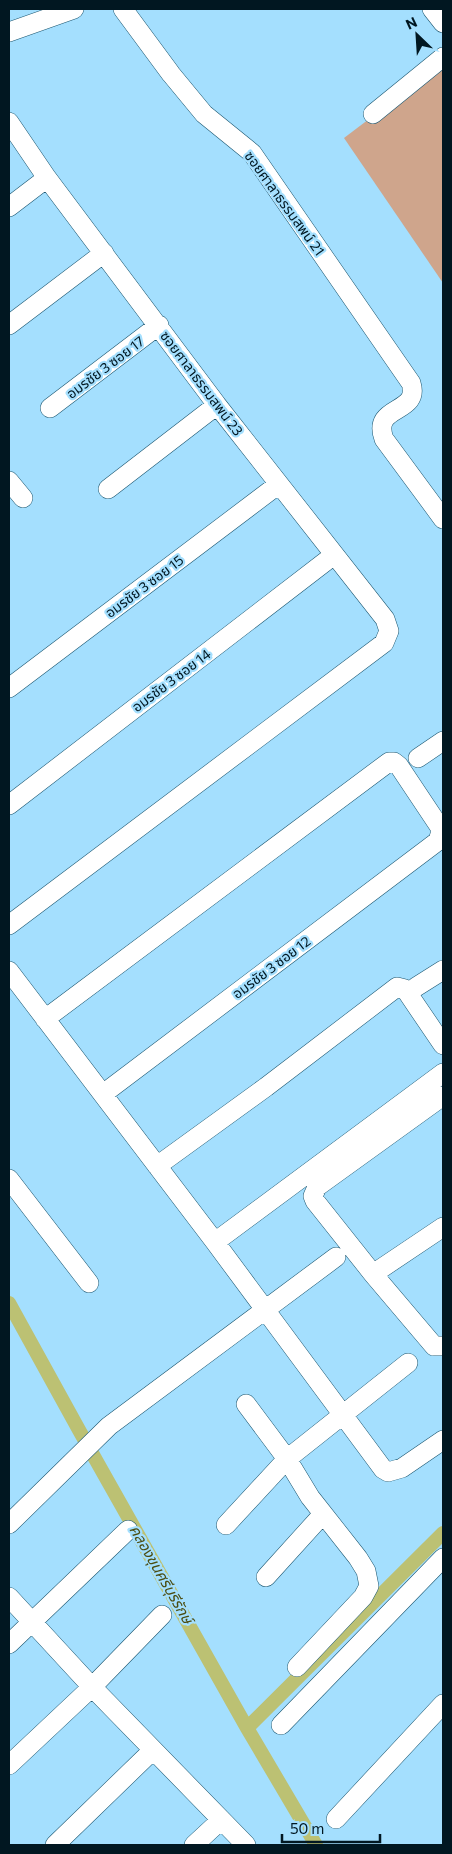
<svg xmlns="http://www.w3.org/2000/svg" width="452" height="1854" viewBox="0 0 452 1854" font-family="Commissioner,'Noto Sans Thai',sans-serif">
  <rect width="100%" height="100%" fill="#a4dffe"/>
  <path fill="#cfa58c" d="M443 63V283L344 138Z"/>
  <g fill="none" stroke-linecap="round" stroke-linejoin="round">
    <path stroke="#bcc173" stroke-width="14" d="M9 1303 79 1430 247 1728 316 1845
      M247 1728 443 1533"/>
    <g stroke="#1b5670" stroke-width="20">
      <path id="minor" d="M123 9 171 74 204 114 252 153 411 383C421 415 371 404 384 439L443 519
        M432 9 443 23
        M9 32 74 9
        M373 114 443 57
        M9 122 47 178 217 405 385 619 389 631 384 643 9 925
        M9 207 47 178
        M9 325 104 253
        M50 408 159 325
        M9 481 23 498
        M108 489 217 405
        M9 688 279 484
        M418 758 443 741
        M9 805 334 555
        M9 971 215 1242 383 1469 388 1472 402 1468 443 1440
        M416 987 443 970
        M45 1019 389 762H394L399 766 439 826 441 831 438 841 103 1094
        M443 1096 321 1184 317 1187 313 1196 315 1201 373 1274 434 1346H443
        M157 1166 266 1087 397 987 405 989 443 1045
        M9 1179 89 1283
        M215 1242 443 1073
        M373 1274 443 1227
        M246 1404 287 1459 310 1497 358 1558 366 1571 369 1586 363 1597 297 1667
        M9 1524 109 1426 336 1257
        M226 1525 287 1459 408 1363
        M266 1577 323 1514
        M9 1597 92 1687 246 1845
        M9 1644 128 1530
        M281 1725 443 1558
        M9 1765 92 1687 162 1615
        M336 1819 443 1704
        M55 1845 153 1750
        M194 1845 221 1820"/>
    </g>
    <use href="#minor" stroke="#fff" stroke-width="19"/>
  </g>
  <g text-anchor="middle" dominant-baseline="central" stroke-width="4.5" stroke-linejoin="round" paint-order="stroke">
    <g font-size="14" fill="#011721" stroke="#a4dffe">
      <text transform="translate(285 203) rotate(54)">ซอยศาลาธรรมสพน์ 21</text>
      <text transform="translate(105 367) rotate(-37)">อมรชัย 3 ซอย 17</text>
      <text transform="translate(202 383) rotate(53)">ซอยศาลาธรรมสพน์ 23</text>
      <text transform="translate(144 586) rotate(-37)">อมรชัย 3 ซอย 15</text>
      <text transform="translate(171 680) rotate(-37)">อมรชัย 3 ซอย 14</text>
      <text transform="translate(271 967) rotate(-37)">อมรชัย 3 ซอย 12</text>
    </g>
    <g font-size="15" font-style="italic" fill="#4b4d12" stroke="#a4dffe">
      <text transform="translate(162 1574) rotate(60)">คลองขุนศรีบุรีรักษ์</text>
    </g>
  </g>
  <rect width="452" height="1854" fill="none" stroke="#011721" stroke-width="20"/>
  <g transform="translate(417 35) rotate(335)" stroke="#a4dffe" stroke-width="4" paint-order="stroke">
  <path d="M0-4L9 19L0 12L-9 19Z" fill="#011721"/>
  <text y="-8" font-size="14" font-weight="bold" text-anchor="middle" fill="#011721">N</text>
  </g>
  <path d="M282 1834v8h98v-8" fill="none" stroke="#011721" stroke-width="2.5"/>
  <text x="290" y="1834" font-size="15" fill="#011721" stroke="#a4dffe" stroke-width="4" paint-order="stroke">50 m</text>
</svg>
